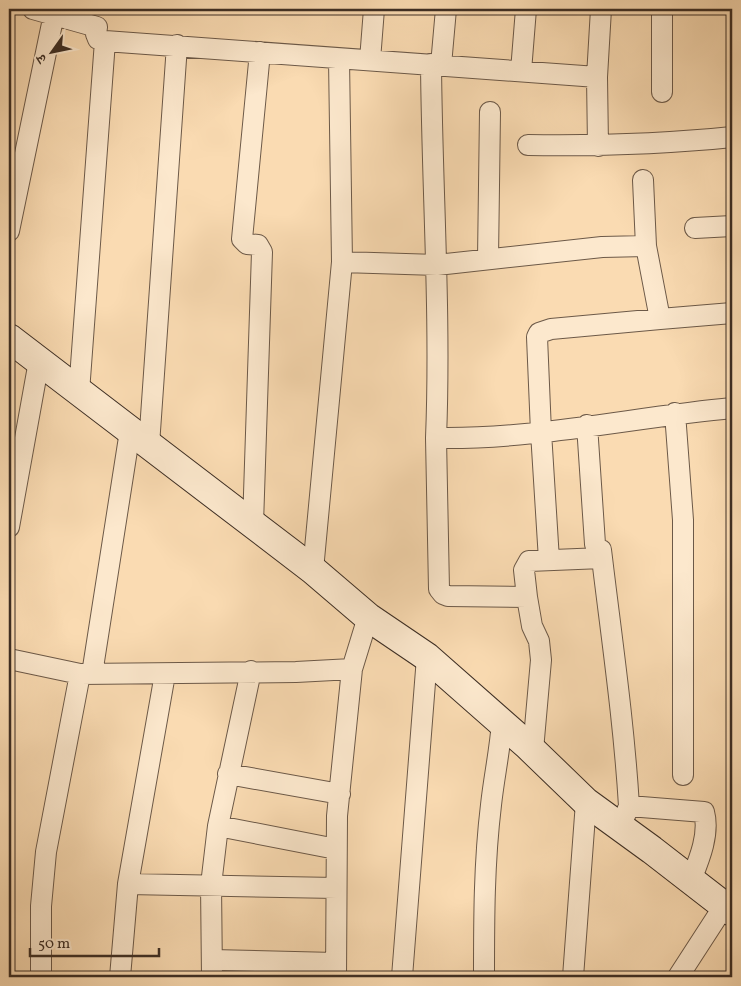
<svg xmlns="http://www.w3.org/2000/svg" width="741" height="986" viewBox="0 0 741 986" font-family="Vollkorn,'Noto Serif Devanagari',serif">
  <rect width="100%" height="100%" fill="#fadbb2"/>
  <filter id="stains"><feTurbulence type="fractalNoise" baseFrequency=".004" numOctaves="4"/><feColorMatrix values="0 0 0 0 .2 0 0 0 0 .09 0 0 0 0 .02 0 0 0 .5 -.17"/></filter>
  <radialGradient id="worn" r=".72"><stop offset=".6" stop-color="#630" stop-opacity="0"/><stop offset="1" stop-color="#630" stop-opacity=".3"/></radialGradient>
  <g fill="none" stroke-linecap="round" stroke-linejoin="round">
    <g stroke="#6c5948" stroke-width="22">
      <path id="street" d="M33 9 97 27 96 34 98 39 105 41 597 77
        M662 9V92
        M370 60 374 9
        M431 64C432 189 441 313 436 438 533 440 635 417 732 408
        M441 65 446 9
        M521 71 526 9
        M528 145C597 146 664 144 732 137
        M598 146 597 77 601 9
        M643 180 646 246
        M695 228 732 226
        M9 231 54 14
        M488 259 490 112
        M342 262 437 265 602 247 646 246 660 319 732 313
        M79 392 105 41
        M675 413 683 520V775
        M587 425 595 544 597 549 601 550 602 558
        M436 438 439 589 443 594 448 596 527 597 532 626 539 641 541 660 533 750
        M149 445 177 45
        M253 524 262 252 258 245 247 244 242 239 260 52
        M9 527 39 361
        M549 560 541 432 537 337 539 333 551 329 660 319
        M313 570 342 262 339 59
        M527 597 524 570 529 561 602 558C612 641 624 723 629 806
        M9 659 80 674 296 672 352 669 368 617
        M92 674 130 431
        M228 774 340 794
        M624 818 629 806 704 812C710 834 699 860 691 880
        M218 826 336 849
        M128 884 336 888
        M212 960 335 963
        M41 977V906L46 852 80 674
        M120 977 128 884 165 674
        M212 977 211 885 218 826 251 671
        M336 977 337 816 352 669
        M402 977 427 657
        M484 977C484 920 484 863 491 805 494 777 500 750 502 722
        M573 977 586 802
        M678 977 724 906"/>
    </g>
    <g stroke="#3d2e24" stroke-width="30">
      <path id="secondary" d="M9 338 313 570 368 617 427 657 527 745 586 802 652 850 732 912"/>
    </g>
    <use href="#street" stroke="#fce8cd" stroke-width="20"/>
    <use href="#secondary" stroke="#fce8cd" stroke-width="28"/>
  </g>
  <rect width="741" height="986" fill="none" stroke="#fadbb2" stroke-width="30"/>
  <rect x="10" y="10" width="721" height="966" fill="none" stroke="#3d2e24" stroke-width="2.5"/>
  <rect x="15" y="15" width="711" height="956" fill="none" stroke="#3d2e24"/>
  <g transform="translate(52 52) rotate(237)" stroke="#fce8cd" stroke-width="4" paint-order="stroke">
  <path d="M0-4L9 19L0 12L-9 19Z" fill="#3d2e24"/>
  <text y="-8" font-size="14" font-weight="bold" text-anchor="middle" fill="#3d2e24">उ</text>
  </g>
  <path d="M30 948v8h129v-8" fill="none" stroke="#3d2e24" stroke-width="2.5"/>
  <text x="38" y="948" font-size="15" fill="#3d2e24" stroke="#fce8cd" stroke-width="4" paint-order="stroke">50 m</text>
  <rect width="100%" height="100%" filter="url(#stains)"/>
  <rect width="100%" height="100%" fill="url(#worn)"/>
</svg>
